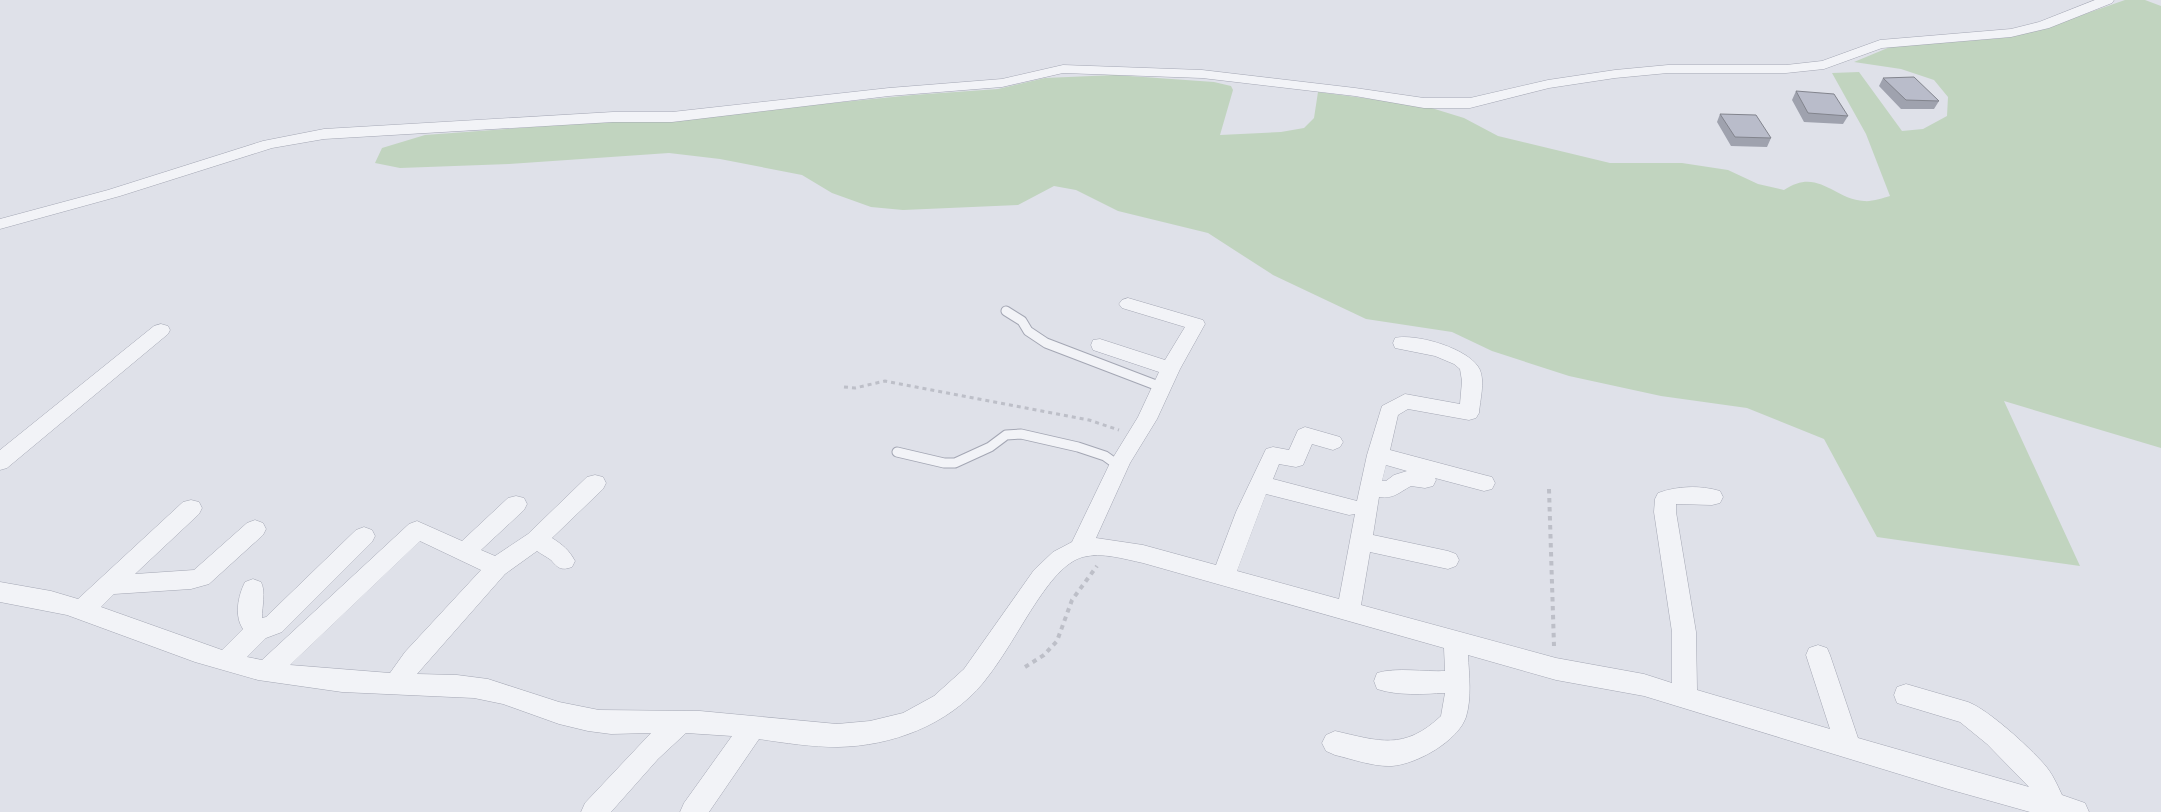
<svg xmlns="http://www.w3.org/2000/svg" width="2161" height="812" viewBox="0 0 2161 812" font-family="'Space Grotesk',sans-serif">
  <rect width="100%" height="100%" fill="#dfe1e9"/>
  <path fill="#c1d4bf" d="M2125 0H2145L2161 6V448L2004 401 2080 566 1877 537 1824 439 1747 408 1661 396 1569 376 1492 351 1452 332 1366 319 1273 275 1208 233 1118 211 1076 190 1054 186 1018 205 903 210 871 207 832 193 802 175 720 159 669 153 509 164 400 168 375 163 382 148 425 135 772 109 913 95 998 89 1045 78 1115 75 1214 82 1231 86 1233 90 1220 135 1281 132 1304 128 1314 118 1318 92 1425 106 1464 118 1498 136 1610 163H1682L1728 170 1758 184 1784 190C1818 167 1833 199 1864 201 1871 202 1883 198 1890 196L1866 134 1832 73 1859 72 1902 131 1923 129 1947 116 1948 97 1934 80 1901 69 1854 62 1890 47 2002 38 2042 29Z"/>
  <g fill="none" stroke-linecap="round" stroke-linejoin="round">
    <g stroke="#a4a7b4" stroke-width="11">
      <path id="lane" d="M1006 311 1022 321 1028 331 1046 343 1161 387
        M897 452 944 463H955L990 447 1006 435 1021 434 1078 447 1105 456 1119 466"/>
    </g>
    <g stroke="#a4a7b4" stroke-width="1">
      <path id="street" d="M2095 0H2114L2112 3 2049 28 2011 37 1882 48 1824 69 1786 73H1668L1615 78 1549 88 1470 108H1424L1355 96 1202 78 1063 73 1002 87 889 96 672 122H613L324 139 272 148 120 196 0 229V219L108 190 263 141 324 129 613 112H672L889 88 1002 79 1063 65 1202 70 1355 88 1424 98H1470L1548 80 1615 70 1668 65H1786L1822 61 1880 40 2011 29 2039 22Z
        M1128 298 1203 320 1205 324 1180 369 1157 419 1130 463 1096 538 1143 545 1216 565 1236 512 1266 449 1273 447 1289 450 1298 430 1305 427 1340 437 1343 442 1340 447 1333 450 1312 444 1303 465 1296 467 1279 464 1273 479 1357 501 1367 455 1382 406 1405 394 1460 404 1462 381 1460 369 1454 364 1435 356 1395 348 1393 343 1395 338C1416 333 1471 349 1480 370 1485 382 1480 400 1479 413L1476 418 1469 420 1408 409 1398 415 1390 450 1484 475 1492 477 1495 483 1492 489 1484 491 1435 478 1436 480 1433 486 1425 488 1411 486C1398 493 1394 499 1379 497L1373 535 1448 551 1456 554 1459 560 1456 566 1448 569 1370 552 1361 605 1556 658 1644 674 1672 683V632L1654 512 1655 499 1658 493C1677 486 1700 485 1720 491L1723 497 1720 503 1712 505 1676 504V512L1696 632 1697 690 1830 729 1806 655 1809 648 1818 645 1827 648 1830 655 1858 738 2029 787 1987 744 1960 722 1897 703 1894 695 1897 687 1906 684 1968 702C1989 710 2029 747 2044 764 2052 773 2057 784 2062 795L2085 803 2089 812H2030L1948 789 1644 696 1556 680 1468 655C1469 675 1472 697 1466 717 1458 741 1417 764 1392 766 1374 767 1352 759 1335 755L1326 751 1322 743 1326 735 1335 731C1379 741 1404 751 1441 716L1445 693C1423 694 1398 696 1377 689L1374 681 1377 673C1396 667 1424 672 1445 671L1444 648 1143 563C1124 559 1102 552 1083 557 1064 562 1048 585 1037 601 1019 628 1004 657 983 683 948 725 892 746 838 747 812 747 785 743 759 739L709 812H680L684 803 732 736 686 733 658 759 611 812H581L585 803 651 733 611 734 588 731 559 724 503 704 474 698 342 692 258 680 195 662 67 615 0 602V582L51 591 78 599 183 502 191 500 199 502 202 508 199 514 135 574 194 570 247 523 255 520 263 523 266 529 263 535 209 584 191 589 114 594 101 607 222 650 243 629C234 616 238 596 245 582L253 579 261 582C266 592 262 606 262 618L266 617 356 530 364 527 372 530 375 536 372 542 282 632 266 638 247 657 262 660 409 524 417 521 462 541 508 498 516 496 524 498 527 504 524 510 481 550 495 556 528 534 587 477 595 475 603 477 606 483 603 489 552 538C563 545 569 550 575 561L572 567C561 571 558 568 551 560 547 557 541 554 537 551L505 574 417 674 457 675 488 679 559 702 599 710 700 711 837 724 870 721 903 713 934 696 964 669 1034 570 1053 552 1072 542 1111 461 1138 417 1159 372 1093 350 1091 345 1093 340 1100 339 1165 360 1185 327 1122 308 1119 304 1122 300ZM1386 465 1407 471 1394 475 1386 481H1382ZM1266 494 1349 515 1355 514 1339 599 1237 571ZM420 541 481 570 405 652 390 673 290 665Z
        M161 324 168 326 170 330 168 334 7 468 0 470V450L154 326Z"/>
    </g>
    <path stroke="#bdbfc8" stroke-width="3" stroke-dasharray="4 4" stroke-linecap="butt" d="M844 387 855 388 885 381 1089 420 1119 430"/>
    <path stroke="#bdbfc8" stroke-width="4" stroke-dasharray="4.5 4.5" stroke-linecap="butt" d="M1549 489 1554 646
      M1025 667 1044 655 1057 641 1072 600 1097 566"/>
    <use href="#lane" stroke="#f2f3f7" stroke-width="9"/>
    <use href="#street" fill="#f2f3f7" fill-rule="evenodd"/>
  </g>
  <path fill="#9fa2ae" d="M1883 78 1939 101 1934 109H1901L1879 86Z
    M1796 91 1848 116 1843 124 1804 122 1792 100Z
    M1720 114 1771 138 1767 147 1731 146 1717 122Z"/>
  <path fill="#b9bcca" stroke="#82848d" d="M1914 77 1939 101 1906 100 1883 78Z
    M1796 91 1834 94 1848 116 1808 113Z
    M1720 114 1756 115 1771 138 1735 137Z"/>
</svg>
